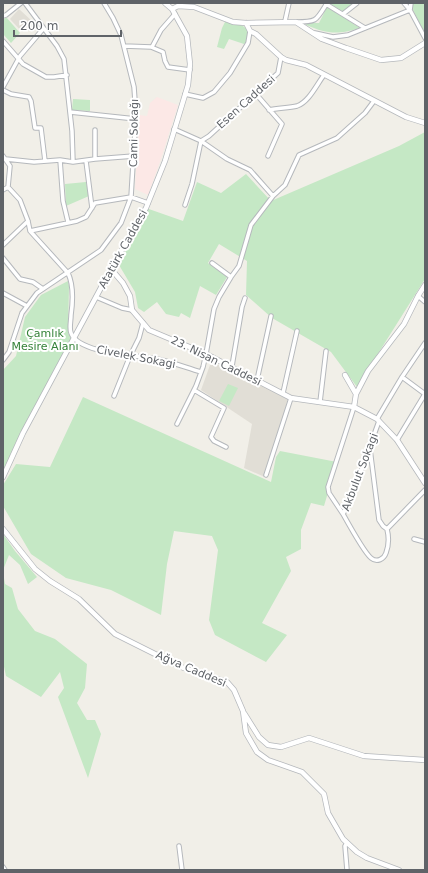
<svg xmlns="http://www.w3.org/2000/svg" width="428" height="873" viewBox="0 0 428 873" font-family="'DejaVu Sans',sans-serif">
  <rect width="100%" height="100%" fill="#f1efe8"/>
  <path fill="#e1ded6" d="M19 9 33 22 22 32 10 19Z
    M217 364 288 398 267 478 244 468 252 424 201 390 210 365Z"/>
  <path fill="#fce8e6" d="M157 97 178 105 160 162 148 195 135 189 139 115 147 116 150 103Z"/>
  <path fill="#c5e8c5" d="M329 3H354L344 12Z
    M412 3H425V34L411 6Z
    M327 7 360 28C337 35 328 34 306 25L307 23H319Z
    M6 17 20 33 11 43 3 34V20Z
    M228 21C237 24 249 25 249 36 249 40 247 42 244 44L229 39 224 49 217 47 222 28 225 22Z
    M73 99 90 100V111L72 110Z
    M425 132V279L357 387 331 352 272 318 246 295 247 261 219 244 208 263 227 277 216 295 200 286 190 318 181 313 179 317 166 314 157 302 144 312 138 308 135 292 119 265 146 208 183 221 197 182 221 193 246 174 271 201 399 146Z
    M86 182 89 196 66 206 65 184Z
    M68 281 69 286 68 333 72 340 3 472V370L16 356 25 317 41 295Z
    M228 384 238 388 229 406 219 401Z
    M83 397 271 482 276 457 280 451 337 462 324 506 311 503 301 530V549L286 557 291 571 262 623 287 635 266 662 215 635 209 620 218 550 212 536 174 531 167 564 161 615 111 590 66 578 31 554 3 506V485L16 464 50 467Z
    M3 534 15 551 37 577 28 584 20 565 9 555 3 570Z
    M3 572 5 584 12 588 18 609 35 631 55 639 87 664 85 688 77 703 87 720H95L101 734 88 778 58 697 64 688 60 672 41 697 6 676 3 662Z"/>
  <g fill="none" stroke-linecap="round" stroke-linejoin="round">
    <g stroke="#b5b8bc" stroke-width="5.5">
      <path id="minor" d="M25 3 57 46 64 59 72 131 73 162
        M404 3 410 10 425 38
        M326 4 365 28
        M343 14 357 3
        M3 16 6 15 21 3
        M285 21 289 3
        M296 22C317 22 316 21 327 3
        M315 33 333 37 348 35 410 10 411 3
        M3 41 23 64 46 77H54L67 75
        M124 46 151 47 163 52 165 61 168 67 190 70
        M152 47 161 30 175 14
        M3 87 20 56 43 29
        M3 90 11 94 29 97 31 101 35 128H41L45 161
        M185 94 203 98 214 92 230 73 248 43 250 31
        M256 94 282 124 268 156
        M269 110C278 108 289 108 297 106 309 102 317 84 324 75
        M70 112 136 119
        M174 129 201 141 227 159 250 170 273 196
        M201 141 209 136 278 73 281 57
        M3 156 10 166 8 187 3 190
        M6 159 34 162 60 160 73 162 95 159 134 156
        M95 159V130
        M60 160 63 201 68 222
        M86 161 92 208
        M8 187 20 200 28 221 30 231 68 273C74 286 73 301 71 315 71 321 69 328 71 333 79 354 137 355 157 359 172 362 187 368 201 372
        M185 205 192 184 201 141
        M30 231 77 221 86 217 95 203 131 197 148 203
        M3 245 28 221
        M3 258 20 279 33 282 43 289
        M212 263 231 277
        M3 293 27 306
        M418 296 425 302
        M96 297 122 308 132 310
        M3 360 9 352 22 313 37 293 101 250 121 223 131 197 136 115 134 87 121 35 113 18 104 3
        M232 366 242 307 245 298
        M402 377 425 394
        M257 380 271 316
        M194 390 224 408 211 437 214 441 226 447
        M283 393 297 331
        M114 396 130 356 139 338 143 323
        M320 402 326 351
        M377 419 402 377 425 343
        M177 424 196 386 203 367 206 354 214 309 219 297 231 277 239 266 251 225 273 196 285 185 299 155 337 138 365 113 374 101
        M397 440 425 394
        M370 449 379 520 383 526 387 529C389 537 389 545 386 553 384 559 377 563 371 558 365 553 348 523 343 514L351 499 379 421
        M266 475 291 398
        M343 514 329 493 328 487 354 407
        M387 529 425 490
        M414 539 425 542
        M179 846 182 870
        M3 867 5 870
        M347 870 345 846 347 843"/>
    </g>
    <g stroke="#b5b8bc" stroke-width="6">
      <path id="tertiary" d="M172 9 178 6 194 7 233 22 246 23 296 22 322 39 346 48 381 60 401 58 425 43
        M246 23 250 31 256 34 281 57 286 60 306 65 406 117 425 123
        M111 269 123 283 130 296 132 310 149 330 206 354 291 398 354 407
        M345 375 356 394 354 407 377 419 397 440 425 483
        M356 394 368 371 404 324 418 296 425 285
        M3 477 23 433 111 269 146 208 165 161 188 85 190 64 187 36 172 9 165 3
        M3 529 35 569 50 581 79 599 115 634 181 667 227 682 234 690 243 711 246 733 257 752 268 760 302 772 324 794 328 813 343 839 357 852 367 858 399 870
        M244 713 259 737 268 745 281 747 309 738 364 756 425 760"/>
    </g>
    <use href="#minor" stroke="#fff" stroke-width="3.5"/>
    <use href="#tertiary" stroke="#fff" stroke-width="4.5"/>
  </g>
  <g text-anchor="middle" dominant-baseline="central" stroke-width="4" stroke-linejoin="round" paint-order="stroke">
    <g font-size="11" fill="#5f6368" stroke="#fff">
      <text transform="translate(246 102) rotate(-42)">Esen Caddesi</text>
      <text transform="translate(134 133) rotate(-89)">Cami Sokağı</text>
      <text transform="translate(123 249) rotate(-61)">Atatürk Caddesi</text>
      <text transform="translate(136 357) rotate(11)">Civelek Sokagi</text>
      <text transform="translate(216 361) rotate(26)">23. Nisan Caddesi</text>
      <text transform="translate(360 472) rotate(-69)">Akbulut Sokagi</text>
      <text transform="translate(191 669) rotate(23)">Ağva Caddesi</text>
    </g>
    <g font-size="11" fill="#348238" stroke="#fff">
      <text x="45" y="333">Çamlık<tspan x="45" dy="13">Mesire Alanı</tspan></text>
    </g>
  </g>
  <rect width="428" height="873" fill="none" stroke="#5f6368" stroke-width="8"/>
  <path d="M14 30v6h107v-6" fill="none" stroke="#5f6368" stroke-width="2"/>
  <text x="20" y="30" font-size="12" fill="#5f6368" stroke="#ffffff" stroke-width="3" paint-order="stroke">200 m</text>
</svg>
